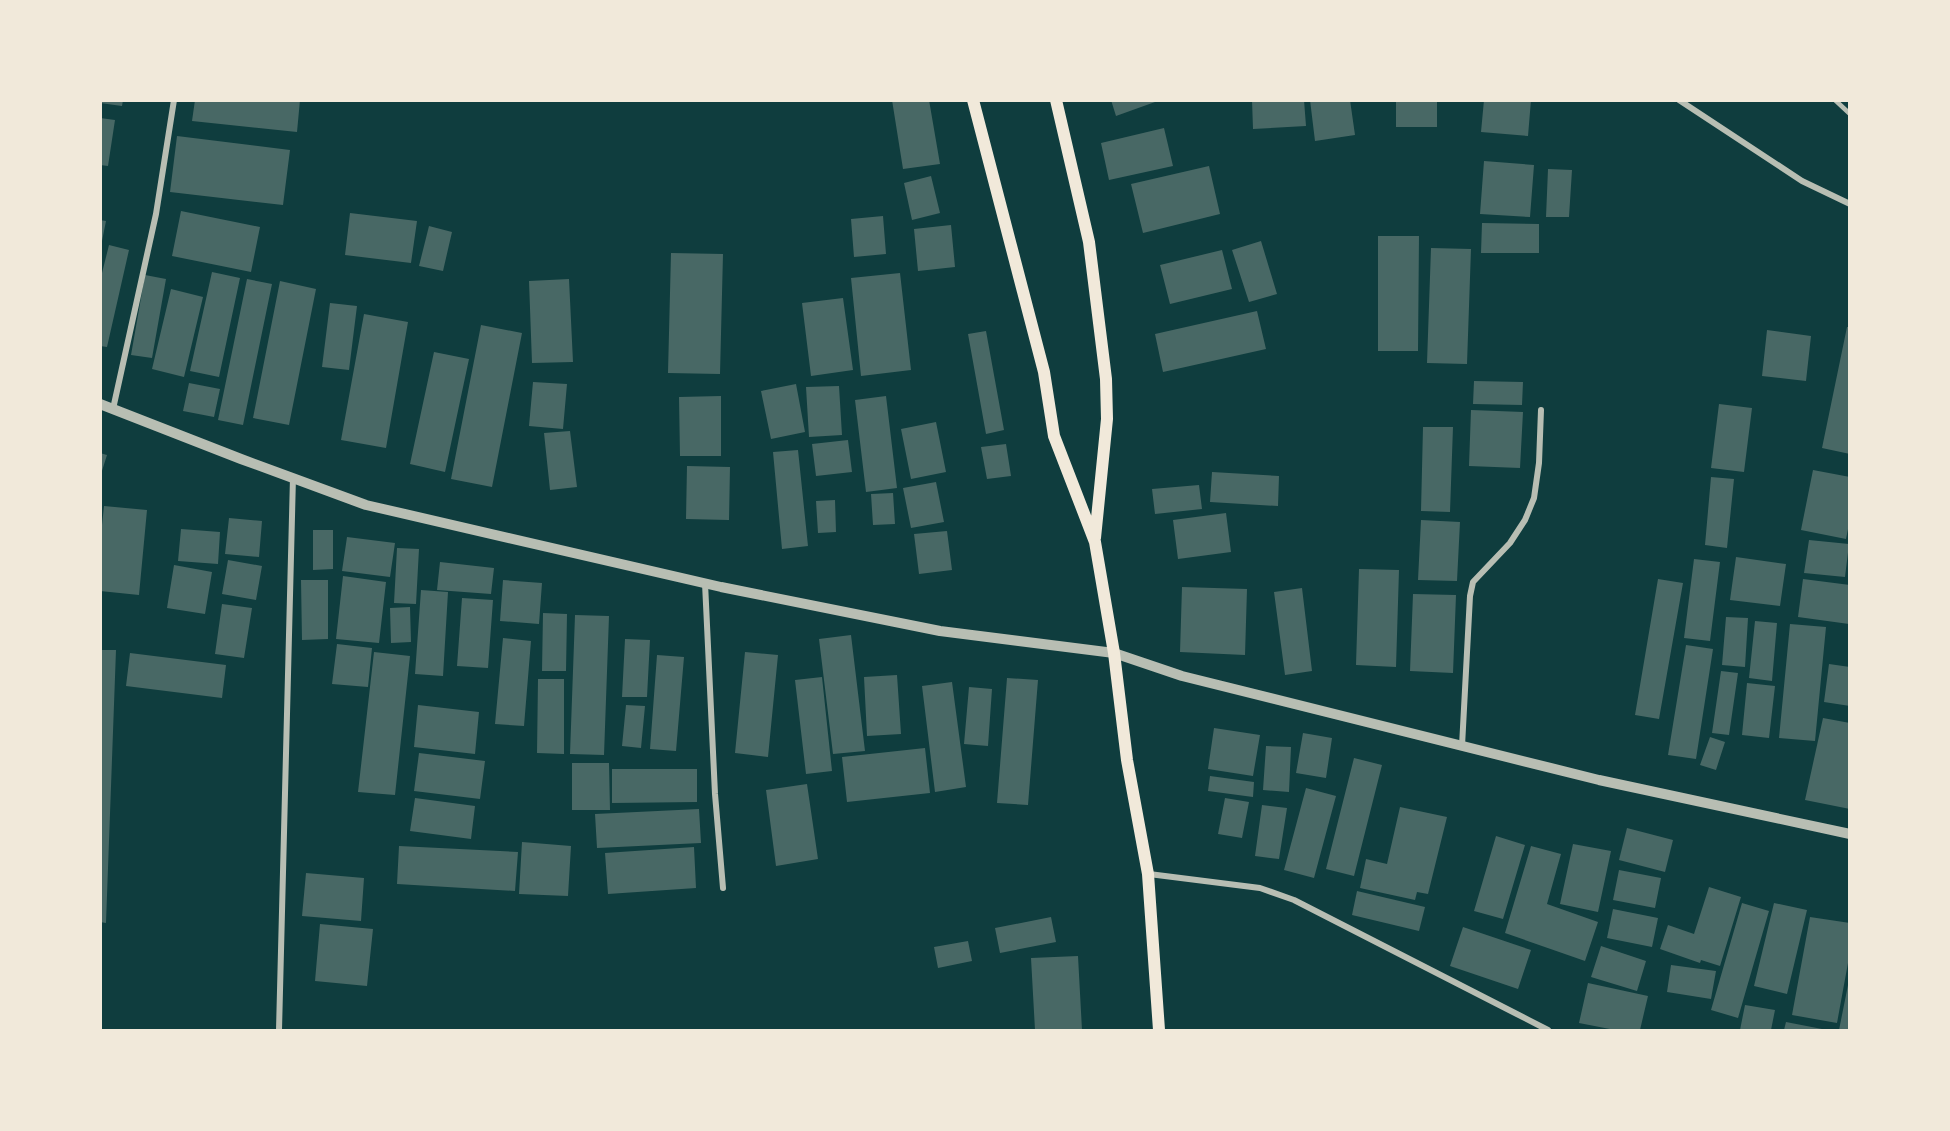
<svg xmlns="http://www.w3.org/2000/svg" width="1950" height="1131" viewBox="0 0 1950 1131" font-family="Inter,sans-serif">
  <rect width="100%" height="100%" fill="#0f3d3e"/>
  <path fill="#486865" d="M100 100H123L122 106 100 103Z
    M195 100H300L297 132 192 121Z
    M892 100H929L940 164 903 169Z
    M1111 100H1155V102L1116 116Z
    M1252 100H1304L1306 126 1253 129Z
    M1310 100H1350L1355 135 1315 141Z
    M1396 100H1437V127H1396Z
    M1484 100H1531L1528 136 1481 132Z
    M100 118 115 120 108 166 100 165Z
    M1164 128 1173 166 1109 180 1101 143Z
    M177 136 290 150 283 205 170 192Z
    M1484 161 1534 165 1530 217 1480 214Z
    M1209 166 1220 214 1143 233 1131 184Z
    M1548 169 1572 170 1569 217H1546Z
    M931 176 940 213 912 220 904 183Z
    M181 211 260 227 251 272 172 256Z
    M350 213 417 221 411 263 345 255Z
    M883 216 886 254 854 257 851 219Z
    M100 220 106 221 102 241H100Z
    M1482 223 1539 224V253H1481Z
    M951 225 955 267 918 271 914 229Z
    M429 226 452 232 443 271 419 266Z
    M1378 236H1419L1418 351H1378Z
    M1261 241 1277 294 1249 302 1232 250Z
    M109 245 129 250 107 347 100 346V281Z
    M1431 248 1471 249 1467 364 1427 363Z
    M1222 250 1232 289 1170 304 1160 265Z
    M671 253 723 254 720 374 668 373Z
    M212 272 240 278 219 377 190 371Z
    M900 273 911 370 861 376 851 278Z
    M145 275 166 279 152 358 131 355Z
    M247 279 272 284 243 425 218 420Z
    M569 279 573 362 532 363 529 281Z
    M280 281 316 289 289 425 253 418Z
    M171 289 203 297 184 377 152 369Z
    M843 298 853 370 811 376 802 303Z
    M330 303 357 306 349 370 322 367Z
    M1257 311 1266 349 1163 372 1155 334Z
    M364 314 408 322 386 448 341 440Z
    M481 325 522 333 492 487 451 479Z
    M1847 327H1850V454L1822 448Z
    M1767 330 1811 336 1806 381 1762 376Z
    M986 331 1004 430 986 434 968 334Z
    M434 352 469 359 445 472 410 464Z
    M1474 381 1523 382 1522 405 1473 404Z
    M533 382 567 384 563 429 529 426Z
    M189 383 220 389 214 417 183 411Z
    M796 384 805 432 771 439 761 391Z
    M839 386 842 435 809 437 806 387Z
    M721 396V456H680L679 397Z
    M886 396 897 488 866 492 855 400Z
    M1719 404 1752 408 1744 472 1711 468Z
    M1471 410 1523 412 1520 468 1469 466Z
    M936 422 946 472 911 479 901 429Z
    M1423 427H1453L1450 512 1421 511Z
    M570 431 577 487 550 490 544 433Z
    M848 440 852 472 816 476 812 444Z
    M1006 444 1011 476 987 479 981 447Z
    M798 450 808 546 782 549 773 452Z
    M100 453 107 455 101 474H100Z
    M687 466 730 467 729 520 686 519Z
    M1813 470 1850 477V519L1846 539 1801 530Z
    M1212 472 1279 476 1278 506 1210 502Z
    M1711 477 1734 479 1727 548 1705 545Z
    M936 482 944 522 911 528 903 488Z
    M1199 485 1202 509 1155 514 1152 489Z
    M893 493 895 524 873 525 871 494Z
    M835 500 836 532 818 533 816 501Z
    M104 506 147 510 139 595 100 591V544Z
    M1226 513 1231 552 1178 559 1173 520Z
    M229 518 262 521 259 557 225 554Z
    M1421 520 1460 522 1457 581 1418 580Z
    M181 529 220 532 218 564 178 561Z
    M313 530H333V569L313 570Z
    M947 531 952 570 919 574 914 534Z
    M347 537 395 543 390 577 342 571Z
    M1809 540 1849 544 1845 577 1804 573Z
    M397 548 419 549 416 604 394 603Z
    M1736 557 1786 564 1780 606 1730 600Z
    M1694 559 1720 562 1710 641 1684 638Z
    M228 560 262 566 256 600 222 594Z
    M440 562 494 568 491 594 437 590Z
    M174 565 212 572 205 614 167 608Z
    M1359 569 1399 570 1396 667 1356 665Z
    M343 576 386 582 379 643 336 639Z
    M1658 579 1683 583 1659 719 1635 715Z
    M1803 579 1850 585 1849 624 1798 617Z
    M301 580H328V639L302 640Z
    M503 580 542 583 539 624 500 621Z
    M1182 587 1247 589 1245 655 1180 652Z
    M1302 588 1312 671 1285 675 1274 592Z
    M421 590 448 592 443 676 415 674Z
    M1413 594 1456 595 1453 673 1410 671Z
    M462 598 493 600 488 668 457 666Z
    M222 604 252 608 244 658 215 654Z
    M410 607 411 642 391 643 390 608Z
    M543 613 567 614 566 671H542Z
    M575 615 609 616 604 755 570 754Z
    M1726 617 1748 618 1745 667 1722 665Z
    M1755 621 1777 623 1772 681 1749 678Z
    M1790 624 1826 627 1815 741 1779 738Z
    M851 635 865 751 833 754 819 639Z
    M503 638 531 641 524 726 495 724Z
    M625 639 650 640 647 697H622Z
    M337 644 372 648 368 687 332 684Z
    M1686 645 1713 649 1696 759 1668 755Z
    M100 650H116L106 923 100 922Z
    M374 652 410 656 395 795 358 792Z
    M745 652 778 655 768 757 735 753Z
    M130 653 226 665 222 698 126 686Z
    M657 655 684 657 676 751 650 749Z
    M1829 664 1850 667V706L1824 702Z
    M1721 671 1738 673 1729 735 1712 733Z
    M897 675 901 734 867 736 864 677Z
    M822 677 832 771 806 774 795 680Z
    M1007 678 1038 680 1028 805 997 803Z
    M538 679H564V754L537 753Z
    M952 682 966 787 935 792 922 686Z
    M1747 683 1775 686 1769 738 1742 735Z
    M969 687 992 689 988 746 964 744Z
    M418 705 479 712 475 754 414 747Z
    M626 705 645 706 641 748 622 746Z
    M1823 718 1850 723V809L1805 800Z
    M1214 728 1260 735 1253 776 1208 769Z
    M1303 733 1332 738 1326 778 1296 773Z
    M1710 737 1725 742 1716 770 1700 765Z
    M1266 746 1291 747 1289 792 1263 790Z
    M925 748 930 793 847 802 842 757Z
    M419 753 485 761 480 799 414 791Z
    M1354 758 1382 765 1354 876 1326 869Z
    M572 763H609L610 810H572Z
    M612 769H697V802L612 803Z
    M1210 776 1254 782 1253 797 1208 791Z
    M807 784 818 859 776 866 766 790Z
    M1306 788 1336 796 1314 878 1284 870Z
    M415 798 475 806 471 839 410 831Z
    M1225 798 1249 802 1242 838 1218 834Z
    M1262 805 1287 808 1279 859 1255 856Z
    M1400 807 1447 817 1428 894 1417 892 1415 900 1360 888 1366 859 1387 864Z
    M699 809 701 843 597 848 595 814Z
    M1627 828 1673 840 1665 872 1619 860Z
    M1496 836 1525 845 1503 919 1474 911Z
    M522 842 571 846 568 896 519 894Z
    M1573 844 1611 851 1598 912 1560 904Z
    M399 846 518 852 515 891 397 884Z
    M1531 846 1561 854 1547 904 1598 922 1585 961 1505 933Z
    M694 847 696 888 608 894 605 853Z
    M1619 870 1661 878 1655 908 1613 900Z
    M306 873 364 878 361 921 302 916Z
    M1709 887 1741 897 1720 966 1701 960 1700 963 1660 949 1668 925 1694 934Z
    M1357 891 1425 907 1419 931 1352 915Z
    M1742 903 1769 911 1738 1018 1711 1010Z
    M1774 903 1807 910 1787 994 1754 986Z
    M1613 909 1658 918 1652 947 1607 938Z
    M1051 917 1056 942 1000 953 995 928Z
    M1810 917 1850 923V952L1837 1023 1792 1015Z
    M320 924 373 929 367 986 315 981Z
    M1463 927 1531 950 1518 989 1450 966Z
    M968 941 972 961 938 968 934 947Z
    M1601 946 1646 961 1637 991 1591 977Z
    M1078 956 1082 1030H1035L1031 958Z
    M1671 965 1716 971 1711 999 1667 992Z
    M1588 983 1648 996 1640 1030H1615L1579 1023Z
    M1848 985 1850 1030H1839Z
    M1745 1005 1775 1010 1771 1030H1740Z
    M1786 1022 1822 1029V1030H1784Z"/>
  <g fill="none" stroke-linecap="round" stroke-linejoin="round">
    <path stroke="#b8beb3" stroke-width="4.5" d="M1835 100 1850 114"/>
    <path stroke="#b8beb3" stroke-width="6" d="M1679 100 1802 181 1850 204
      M113 409 156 214 174 100
      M705 583 715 794 723 888
      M1462 746 1470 596 1473 582 1510 543 1525 520 1534 498 1539 463 1541 410
      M1149 874 1260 888 1294 900 1548 1030
      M279 1030 293 477"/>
    <path stroke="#b8beb3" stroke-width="10" d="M100 404 241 459 366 505 721 587 940 631 1114 653 1182 676 1599 780 1850 834"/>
    <path stroke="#f1e9da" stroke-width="12" d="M973 100 1044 372 1054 436 1095 542 1114 653 1127 760 1148 874 1159 1030
      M1056 100 1089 242 1106 379 1107 419 1095 538"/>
  </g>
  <rect width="1950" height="1131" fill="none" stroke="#f1e9da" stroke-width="204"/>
</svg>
